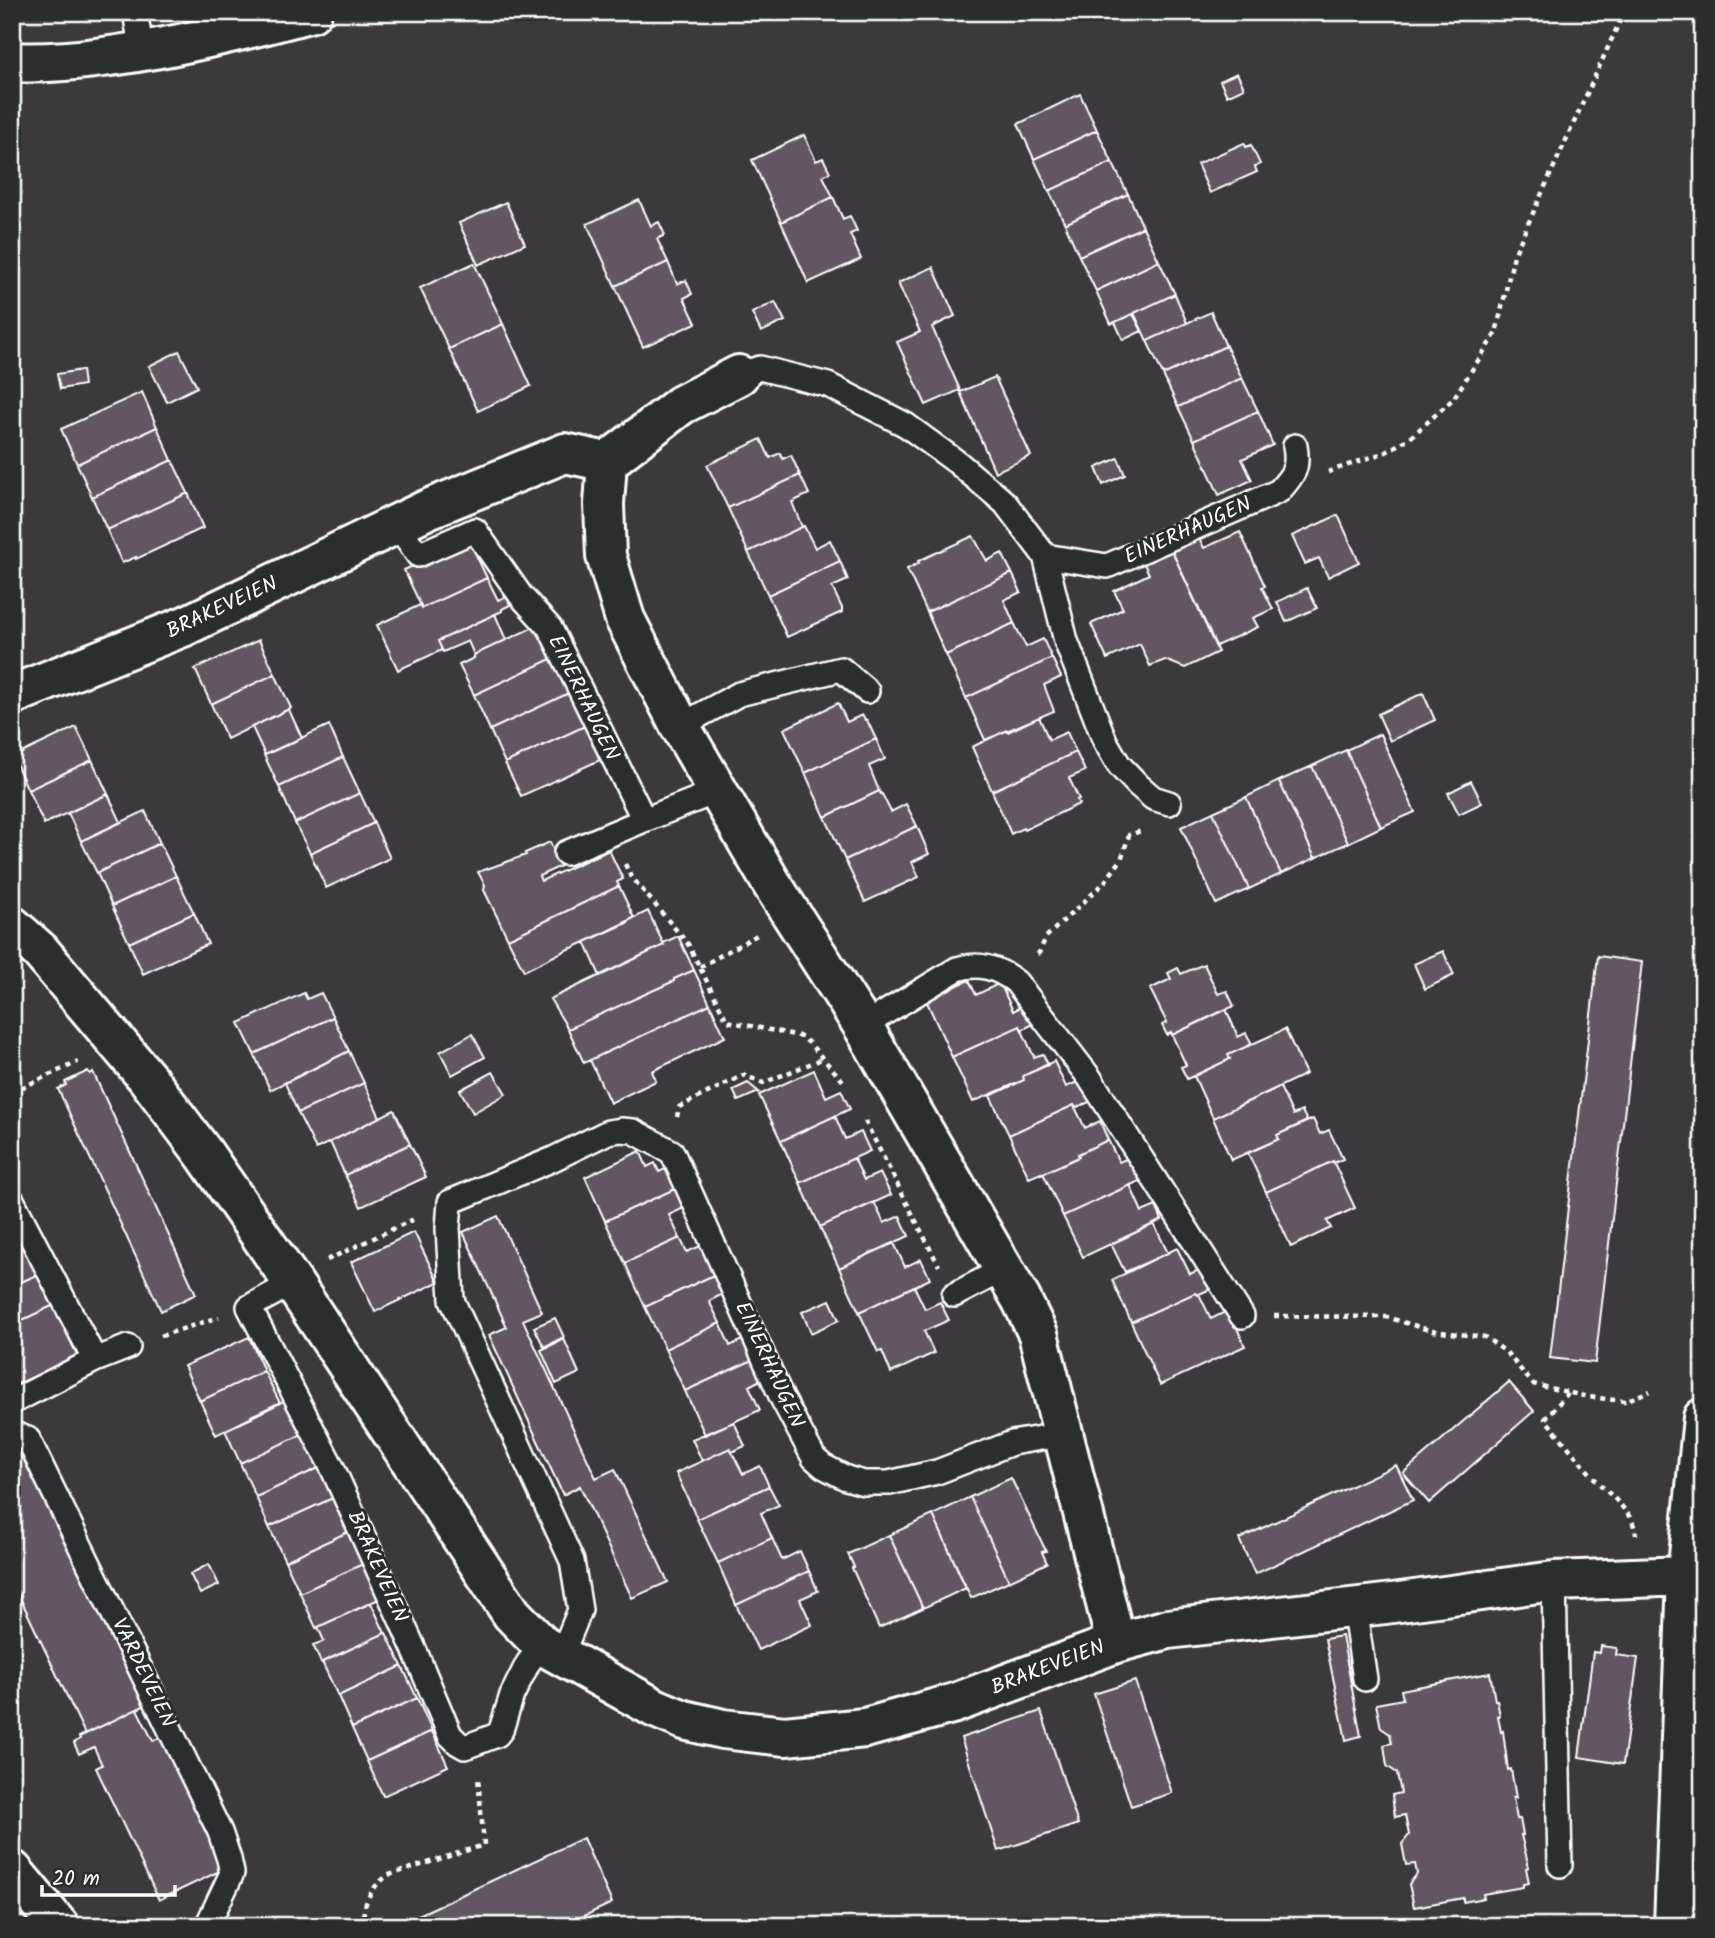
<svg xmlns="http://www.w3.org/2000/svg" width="1715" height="1938" viewBox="0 0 1715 1938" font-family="Kalam,sans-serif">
  <rect width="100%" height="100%" fill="#3b393e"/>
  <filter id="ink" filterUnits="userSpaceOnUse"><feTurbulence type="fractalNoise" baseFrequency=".0143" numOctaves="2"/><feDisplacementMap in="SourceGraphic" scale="14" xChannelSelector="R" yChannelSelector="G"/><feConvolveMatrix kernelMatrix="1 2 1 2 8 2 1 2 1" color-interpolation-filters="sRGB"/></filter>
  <g filter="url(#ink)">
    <path fill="#635663" stroke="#fff" stroke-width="2" d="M1237 73 1244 88 1227 96 1220 81Z
      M1080 94 1097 130 1034 159 1018 124Z
      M1097 130 1112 162 1049 191 1034 159Z
      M804 135 816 161 823 158 830 172 823 176 833 197 781 222 752 160Z
      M1244 143 1246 147 1251 145 1260 164 1255 167 1257 172 1210 193 1197 164Z
      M1112 162 1128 194 1065 224 1049 191Z
      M1128 194 1143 227 1079 256 1065 224Z
      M833 197 843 219 850 216 857 231 850 234 861 259 808 283 781 222Z
      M639 200 651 226 659 222 665 235 657 239 668 262 615 286 587 224Z
      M506 202 525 244 478 265 459 223Z
      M1143 227 1159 261 1096 291 1079 256Z
      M1159 261 1175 294 1111 324 1096 291Z
      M668 262 677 284 686 280 692 294 684 298 696 323 643 347 615 286Z
      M474 263 503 324 449 349 420 288Z
      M933 267 955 316 932 327 960 390 926 405 897 342 920 332 898 283Z
      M1175 294 1187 323 1147 341 1134 313Z
      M775 302 785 321 761 332 752 313Z
      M1211 312 1226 346 1163 375 1147 341Z
      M1133 314 1142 331 1123 340 1115 322Z
      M503 324 531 386 478 411 449 349Z
      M1226 346 1242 378 1178 407 1163 375Z
      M179 351 197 387 167 402 149 366Z
      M82 370 84 385 60 389 57 374Z
      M995 377 1031 456 995 472 960 392Z
      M1242 378 1258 411 1194 440 1178 407Z
      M142 392 157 427 77 464 61 429Z
      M1258 411 1273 445 1242 459 1252 480 1219 495 1194 440Z
      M157 427 172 460 92 497 77 464Z
      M761 439 770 458 780 453 783 459 791 455 800 475 728 508 707 465Z
      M1118 458 1125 475 1103 485 1096 468Z
      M172 460 188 493 107 530 92 497Z
      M800 475 809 494 792 502 802 527 748 552 728 508Z
      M188 493 203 528 136 559V557L122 563 107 530Z
      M1338 515 1359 562 1328 577 1319 558 1305 564 1292 536Z
      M804 526 815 548 830 540 840 561 768 595 748 552Z
      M1240 532 1265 586 1262 587 1273 609 1253 618 1258 627 1216 646 1172 551 1199 538 1204 548Z
      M973 536 987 561 1002 553 1012 573 927 612 907 569 919 563 918 561Z
      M469 540 487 578 422 608 404 570Z
      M1172 551 1218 652 1185 668 1165 660 1150 666 1140 644 1107 659 1091 624 1123 609 1114 591 1149 574 1144 564Z
      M840 561 848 580 832 587 842 608V612L787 637 768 595Z
      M1012 573 1021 592 1004 600 1014 623 946 655 927 612Z
      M487 578 498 600 507 596 510 605 502 609V611L438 641 442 650 398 670 377 625 420 605 422 608Z
      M1307 588 1317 608 1286 622 1277 602Z
      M495 614 506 640 474 655 468 641 443 652 438 641Z
      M1014 623 1026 647 1043 639 1052 658 966 698 946 655Z
      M538 625 553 658 474 695 459 665 474 658V655Z
      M259 640 275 674 211 704 195 669Z
      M553 658 569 693 490 730 474 695Z
      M1052 658 1061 677 1044 685 1054 711 985 740 966 698Z
      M275 674 291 708 227 739 211 704Z
      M569 693 585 726 505 763 490 730Z
      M1423 693 1435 720 1390 741 1378 714Z
      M838 703 847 722 862 715 865 720H867L876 739 805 773 784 729Z
      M291 708 289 710 302 738 265 755 252 727Z
      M1039 717 1049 740 1067 732 1076 752 992 791 972 747 1007 730 1008 732Z
      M329 725 343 757 279 787 264 755Z
      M585 726 600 760 521 796 505 763Z
      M76 727 92 760 28 790 13 757Z
      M1380 734 1415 812 1381 827 1346 750Z
      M876 739 885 759 869 766 879 791 825 817 805 773Z
      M1346 750 1381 827 1348 843 1312 766Z
      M1076 752 1085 771 1069 778 1079 799 1077 800 1079 804 1024 830 1023 828 1011 834 992 791Z
      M343 757 360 793 295 823 279 787Z
      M92 760 108 794 44 824 28 790Z
      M1312 766 1348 843 1315 858 1279 781Z
      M1279 781 1315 858 1281 874 1246 797Z
      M1471 781 1482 803 1459 814 1448 793Z
      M879 791 881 794H882L891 812 906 804 917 826 845 860 825 817Z
      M360 793 374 823 310 853 295 823Z
      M108 794 121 822 81 841 68 813Z
      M1246 797 1281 874 1249 889 1213 812Z
      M145 811 160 843 97 873 81 841Z
      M1213 812 1249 889 1216 904 1181 827Z
      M374 823 390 858 326 888 310 853Z
      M917 826 929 854 912 862 919 877 865 902 845 860Z
      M550 842 561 866 539 876 541 881 609 850 623 879 617 882 619 886 508 939 484 890 485 885 478 872 526 855 525 853Z
      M160 843 176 876 112 906 97 873Z
      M176 876 194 913 129 943 112 906Z
      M619 886 634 918 629 920V922L570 949V948L524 971 508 939Z
      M648 911 664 945 600 976 585 942Z
      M194 913 208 944 143 974 129 943Z
      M678 936 694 970 674 979V981L568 1029 550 999 664 945 663 943Z
      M1443 951 1454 975 1425 989 1414 964Z
      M1598 956 1642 962 1595 1363 1550 1358Z
      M1204 964 1218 994 1227 991 1234 1006 1172 1035 1171 1032 1167 1035 1162 1025 1167 1023 1150 989 1171 979 1168 973 1178 968 1181 974Z
      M694 970 710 1004 584 1063 568 1029 674 981V979Z
      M969 980 976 995 1000 983 1013 1011 1026 1004 1035 1023 1022 1030 1020 1026 952 1057 926 1000Z
      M304 993 307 999 321 993 333 1017 254 1054 239 1023Z
      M710 1004 725 1037 652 1071 656 1081 610 1103 590 1060Z
      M1226 1009 1238 1037 1246 1033 1252 1044 1228 1055 1230 1059 1187 1079 1181 1067 1186 1065 1172 1035Z
      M333 1017 349 1051 270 1090 254 1054Z
      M1020 1026 1034 1057 1043 1054 1048 1065 1023 1076 1024 1080 973 1102 952 1057Z
      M1285 1029 1306 1074 1213 1118 1194 1076 1230 1059 1228 1055Z
      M472 1034 485 1057 452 1075 440 1052Z
      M349 1051 364 1083 298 1113 285 1083Z
      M1054 1061 1066 1087 1082 1080 1092 1101 1075 1108 1074 1105 1009 1135 990 1096 1024 1080 1023 1076Z
      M814 1070 826 1097 841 1090 850 1109 781 1141 759 1095Z
      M88 1071 90 1074 93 1072 196 1294 161 1311 58 1089 66 1085 65 1082Z
      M493 1072 506 1094 473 1113 460 1090Z
      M364 1083 380 1117 316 1149 298 1113Z
      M748 1083 759 1092 738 1101 733 1090Z
      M1280 1087 1293 1115 1302 1111 1307 1121 1277 1135 1279 1139 1231 1160 1213 1118Z
      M1074 1105 1085 1128 1100 1121 1108 1140 1078 1154 1079 1157 1041 1174V1173L1029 1178 1009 1135Z
      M394 1110 410 1144 345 1175 330 1142Z
      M835 1116 845 1139 861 1132 870 1151 800 1183 781 1141Z
      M1313 1119 1320 1134 1329 1130 1343 1159 1334 1163 1333 1161 1266 1192 1248 1153 1279 1139 1277 1135Z
      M1108 1140 1119 1162 1133 1156 1144 1179 1063 1216 1043 1173 1079 1157 1078 1154Z
      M410 1144 426 1177 361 1207 345 1175Z
      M640 1151 647 1167 655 1163 659 1172 670 1167 679 1187 605 1221 585 1177Z
      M854 1158 864 1180 880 1173 891 1195 820 1227 800 1183Z
      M1333 1161 1355 1208 1327 1221 1331 1228 1291 1247 1266 1192Z
      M1130 1185 1142 1212 1156 1206 1162 1220 1083 1257 1063 1216Z
      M679 1187 688 1206 669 1215 680 1238 625 1263 605 1221Z
      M874 1202 884 1223 900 1216 909 1236 839 1268 820 1227Z
      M12 1215 24 1241 12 1246Z
      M498 1216 542 1312 523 1320 596 1478 615 1469 668 1582 632 1598 580 1486 563 1495 489 1335 507 1327 463 1232Z
      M1154 1224 1168 1253 1125 1272 1111 1244Z
      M414 1232 438 1282 375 1312 351 1262Z
      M680 1238 687 1252 705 1244 718 1273 645 1307 625 1263Z
      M24 1241 39 1274 12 1286V1246Z
      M894 1243 905 1267 921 1259 930 1279 859 1312 839 1268Z
      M1177 1248 1190 1274 1205 1267 1215 1287 1197 1295 1195 1293 1131 1322 1112 1280Z
      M718 1273 727 1292 709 1301 720 1323 665 1349 645 1307Z
      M39 1274 54 1305 12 1325V1286Z
      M914 1286 925 1309 940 1302 949 1320 924 1331 934 1353 891 1373 882 1351 878 1352 859 1312Z
      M1195 1293 1197 1295 1199 1294 1211 1319 1229 1310 1245 1346 1160 1385 1131 1322Z
      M830 1300 839 1320 811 1333 802 1312Z
      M54 1305 78 1357 13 1386 12 1325Z
      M555 1318 564 1337 544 1347 534 1327Z
      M720 1323 730 1346 748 1337 757 1358 685 1391 665 1349Z
      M249 1337 264 1371 200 1401 184 1366Z
      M564 1339 579 1373 556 1384 541 1350Z
      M757 1358 766 1377 749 1386 760 1410 705 1435 685 1391Z
      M264 1371 280 1403 216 1435 200 1401Z
      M1509 1382 1534 1411 1429 1503 1403 1473Z
      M289 1398 305 1433 240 1463 225 1430 252 1418 251 1416Z
      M734 1422 745 1446 732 1452 730 1448 702 1461 692 1439Z
      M305 1433 321 1467 256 1497 240 1463Z
      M26 1441 150 1703 85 1734 12 1581V1447Z
      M730 1448 743 1474 760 1466 769 1486 697 1519 676 1473Z
      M1396 1465 1413 1500 1255 1574 1239 1539Z
      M321 1467 335 1497 269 1527 256 1497Z
      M1011 1478 1046 1551 1042 1552 1047 1563 1009 1581 970 1497Z
      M769 1486 779 1505 761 1513 772 1538 718 1563 697 1519Z
      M335 1497 350 1531 285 1561 269 1527Z
      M970 1497 1009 1581 971 1598 933 1515Z
      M933 1515 966 1588 923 1608 889 1535Z
      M350 1531 365 1563 300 1593 285 1561Z
      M889 1535 923 1608 879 1628 852 1568 854 1567 848 1554Z
      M772 1538 782 1560 800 1551 809 1571 736 1605 718 1563Z
      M365 1563 381 1598 316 1628 300 1593Z
      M209 1564 219 1585 200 1594 190 1574Z
      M809 1571 818 1591 800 1599 812 1625 758 1650 736 1605Z
      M371 1603 385 1633 321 1663 313 1645 324 1641 318 1627Z
      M385 1633H386L402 1666 338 1696 322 1662Z
      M1342 1636 1361 1736 1346 1740 1325 1639Z
      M1601 1646 1617 1648 1616 1655 1638 1658 1623 1764 1579 1757 1593 1652 1600 1653Z
      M402 1666 417 1698 352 1728 338 1696Z
      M1490 1673 1495 1700H1497L1500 1716H1498L1501 1732 1503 1731 1508 1770 1511 1769 1516 1798H1513L1517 1819H1520L1523 1835H1521L1529 1867 1526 1868 1529 1883 1523 1884V1887L1483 1894 1484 1898 1463 1902V1898L1414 1907 1409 1884 1417 1874 1415 1864 1406 1865 1402 1844 1409 1835 1405 1815 1395 1817 1392 1795 1401 1793 1397 1773 1387 1766 1384 1745 1392 1743 1390 1734 1381 1728 1376 1704 1403 1699 1401 1690Z
      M1135 1681 1172 1793 1131 1806 1094 1694Z
      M417 1698 432 1731 367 1761 352 1728Z
      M137 1709 153 1741 161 1737 224 1869 159 1900 96 1768 102 1765 94 1747 79 1754 74 1743 80 1739 79 1737Z
      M1041 1711 1078 1824 998 1851 961 1738Z
      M432 1731 448 1766 383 1796 367 1761Z
      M583 1838 612 1903 563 1926H395Z"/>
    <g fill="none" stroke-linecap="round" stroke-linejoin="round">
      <g stroke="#fff" stroke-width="28">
        <path id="lane" d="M135 12 142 52
          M739 375 760 368 828 385 906 425 958 463 1005 503 1045 556 1066 641 1105 741 1119 765 1138 785 1153 798 1169 803
          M397 524 418 555 475 530 521 596 550 628 644 820 718 791
          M1045 556 1107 566 1279 491C1293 475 1299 469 1295 446
          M680 726 739 694 841 669 867 691
          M566 853 644 820
          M863 1026 957 969C980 962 998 968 1016 982L1089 1077 1242 1316
          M12 1200 95 1360
          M293 1283 249 1307 332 1467 414 1649 450 1735 458 1743 465 1747 497 1735 501 1730 512 1695 528 1663 542 1645
          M954 1295 1004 1269
          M12 1402 95 1360 128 1347
          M12 1433 28 1439 220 1832 229 1859 232 1873 207 1926
          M1554 1581 1560 1865
          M1354 1607 1365 1679
          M561 1656 580 1610 572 1561 452 1300 448 1228 450 1202 551 1160 608 1132 621 1130 633 1131 672 1152 782 1398 814 1458 823 1466 846 1478 864 1483H889L937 1472 1012 1443 1064 1434"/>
      </g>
      <g stroke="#fff" stroke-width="44">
        <path id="street" d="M12 62C43 64 73 61 103 57 174 48 243 31 312 12
          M739 375 681 405 607 462 604 504 606 556 625 619 680 726 772 884 863 1026 1021 1299 1038 1334 1116 1643
          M12 695 185 626 428 509 565 453 607 462
          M12 926 40 951 148 1079 205 1155 293 1283 512 1614 542 1645 655 1708 684 1720 723 1729 785 1736 865 1728 955 1703 1116 1643 1168 1629 1385 1604 1554 1581 1687 1576
          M1674 1926 1687 1576 1703 1418"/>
      </g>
      <g stroke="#fff" stroke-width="44">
        <path id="secondary" d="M12 1870 59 1926"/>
      </g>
      <path stroke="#fff" stroke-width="4.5" stroke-dasharray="5 5" stroke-linecap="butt" d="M1328 472 1386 452 1411 437 1453 399 1496 333 1514 255 1624 12
        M625 864 630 875 688 944 727 1021 799 1036 808 1042 844 1082
        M1037 954 1039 953 1046 937 1104 883 1121 860 1129 835 1141 831
        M700 967 757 935
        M12 1092 78 1062
        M677 1117 679 1107 744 1075 763 1083 822 1059
        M865 1121 939 1266
        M327 1260 414 1219
        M1274 1316 1387 1317 1432 1331 1485 1337 1506 1352 1533 1384 1588 1397 1625 1401 1650 1391
        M161 1336 219 1317
        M1568 1393 1545 1419C1562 1439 1578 1459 1595 1479 1609 1495 1634 1512 1636 1535
        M363 1926C362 1904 371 1886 389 1875L484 1845 478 1777"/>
      <use href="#lane" stroke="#2a2d2e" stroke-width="23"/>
      <use href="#street" stroke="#2a2d2e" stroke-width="38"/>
      <use href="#secondary" stroke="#2a2d2e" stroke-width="38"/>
    </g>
  </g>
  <g text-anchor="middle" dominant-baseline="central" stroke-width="6" stroke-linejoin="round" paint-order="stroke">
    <g font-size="21" fill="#fff" stroke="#2a2d2e">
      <text transform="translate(1188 531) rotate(-24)">EINERHAUGEN</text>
      <text transform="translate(222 608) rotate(-25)">BRAKEVEIEN</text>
      <text transform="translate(583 698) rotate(64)">EINERHAUGEN</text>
      <text transform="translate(769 1365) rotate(65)">EINERHAUGEN</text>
      <text transform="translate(377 1567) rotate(66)">BRAKEVEIEN</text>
      <text transform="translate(1048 1668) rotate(-21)">BRAKEVEIEN</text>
      <text transform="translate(143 1673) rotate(64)">VARDEVEIEN</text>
    </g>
  </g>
  <rect width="1715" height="1938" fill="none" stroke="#2a2d2e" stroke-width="42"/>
  <rect x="21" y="21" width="1673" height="1896" fill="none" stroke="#fff" stroke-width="2.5" filter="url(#ink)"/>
  <path d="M42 1885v10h133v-10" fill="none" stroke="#ffffff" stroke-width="3.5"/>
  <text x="52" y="1885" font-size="21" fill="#ffffff" stroke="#2a2d2e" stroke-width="5" paint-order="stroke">20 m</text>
</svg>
